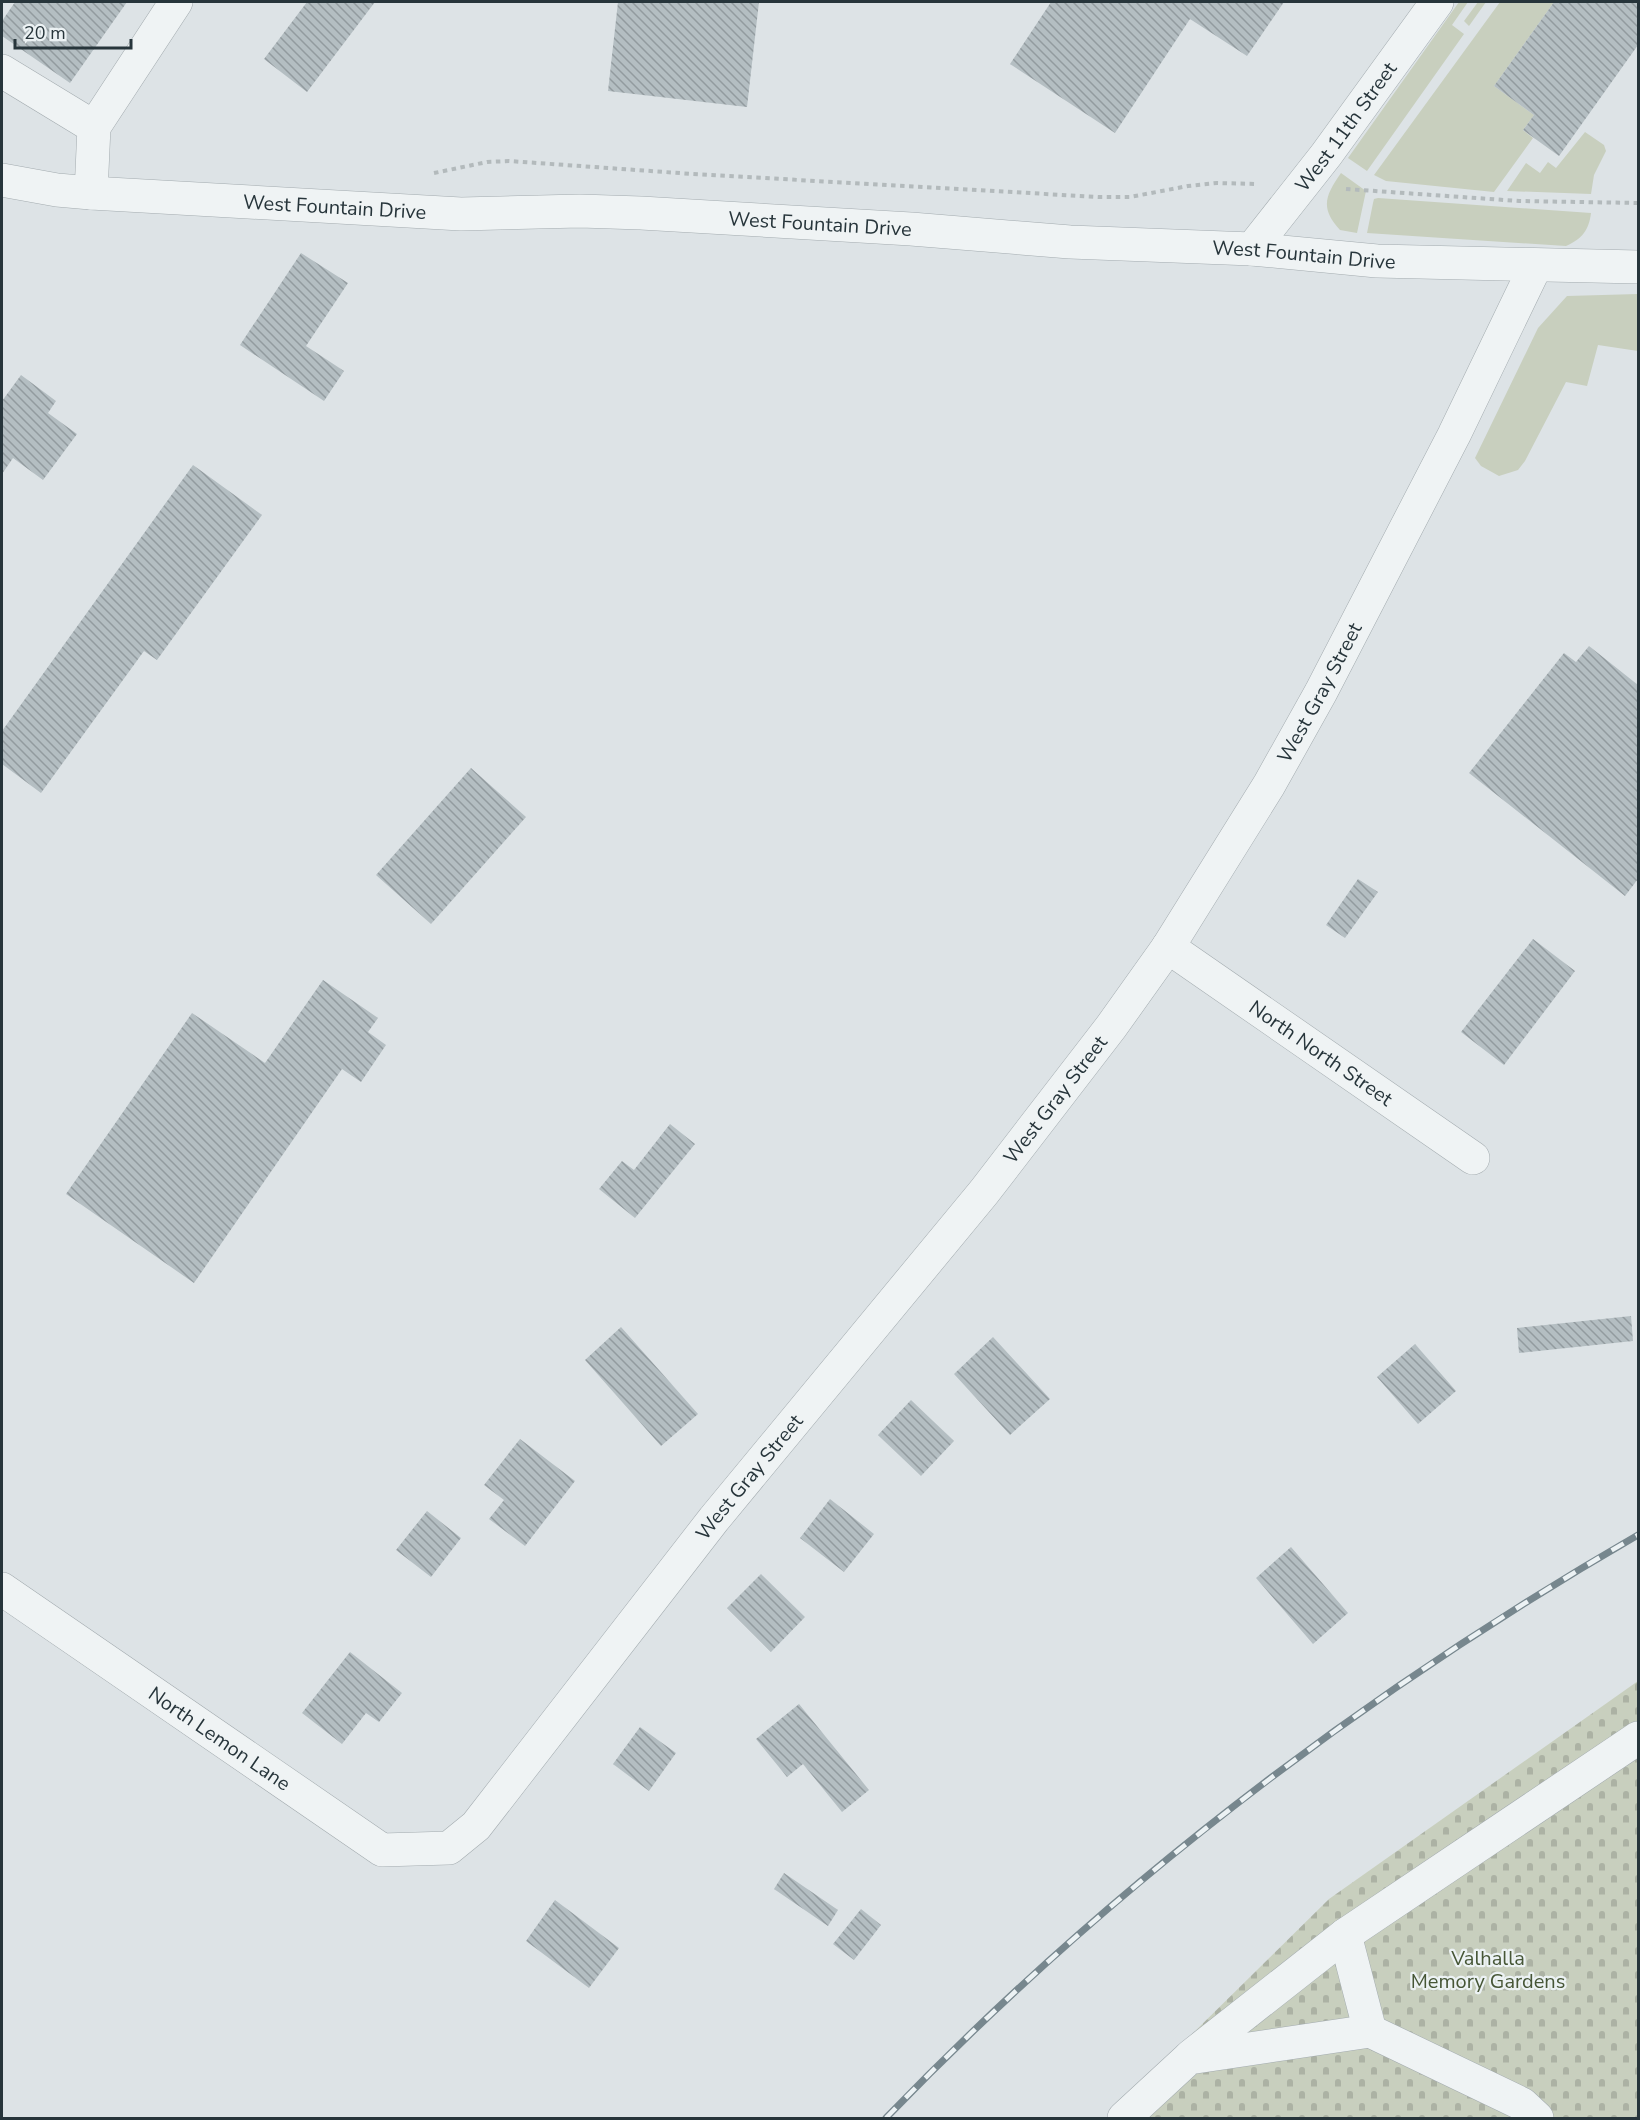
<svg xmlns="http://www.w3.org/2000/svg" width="1640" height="2120" viewBox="0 0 1640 2120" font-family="'Nunito Sans',sans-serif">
  <defs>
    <pattern id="cemetery-stones" width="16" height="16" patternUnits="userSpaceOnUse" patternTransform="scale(1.5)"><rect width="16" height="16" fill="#c8cfbe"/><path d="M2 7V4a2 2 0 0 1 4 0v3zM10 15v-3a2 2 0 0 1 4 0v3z" fill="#acb2a4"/></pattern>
    <pattern id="building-back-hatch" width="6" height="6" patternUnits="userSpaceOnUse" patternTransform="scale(1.5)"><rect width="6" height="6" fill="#b4bec2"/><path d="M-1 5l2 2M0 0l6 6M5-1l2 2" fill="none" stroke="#929b9f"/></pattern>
  </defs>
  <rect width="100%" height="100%" fill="#dde3e6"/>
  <path fill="#c8cfbe" d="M1459 2H1468L1452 25 1464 34 1367 171 1348 158Z
    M1478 2H1486L1469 26 1464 21Z
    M1500 2H1554L1494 86 1534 115 1523 130 1533 138 1494 192 1386 181 1374 175Z
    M1585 132 1604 145 1606 151 1594 175 1591 194 1507 191 1526 163 1540 173 1548 162 1556 168Z
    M1341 173 1366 191 1357 233 1340 230C1320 208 1325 196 1341 173Z
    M1378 198 1591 213C1589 230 1582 239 1566 246L1367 233 1373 203 1374 199Z
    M1638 294V351L1598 345 1587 386 1566 382 1525 461 1518 470 1499 476 1481 466 1475 458 1538 328 1567 296Z"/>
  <path fill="url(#cemetery-stones)" d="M1638 1681V2118H1107L1329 1899Z"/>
  <path fill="url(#building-back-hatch)" d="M15 2H127L70 83 2 36V21Z
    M307 2H375L307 92 264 59Z
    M618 2H759L747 107 608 91Z
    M1051 2H1284L1247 56 1190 19 1115 133 1010 64Z
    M1554 2H1638V45L1559 156 1523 130 1534 115 1494 86Z
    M301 253 348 283 306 346 344 371 324 401 240 345Z
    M21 375 56 401 48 413 77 434 43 480 13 458 2 474V401Z
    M193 465 262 515 157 660 144 651 41 793 2 764V731Z
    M1589 646 1638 685V879L1625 896 1469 773 1564 653 1576 662Z
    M471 768 526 817 431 924 376 875Z
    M1358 879 1378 892 1345 938 1326 925Z
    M1533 939 1575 971 1504 1065 1461 1032Z
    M323 980 378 1018 368 1032 386 1045 361 1082 342 1069 194 1283 66 1194 192 1013 265 1063Z
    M670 1124 695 1144 635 1218 599 1189 622 1161 634 1170Z
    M1631 1316 1633 1341 1519 1353 1517 1328Z
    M621 1327 698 1414 661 1446 585 1360Z
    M993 1337 1050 1399 1010 1435 954 1374Z
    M1415 1344 1456 1391 1418 1424 1377 1377Z
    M911 1400 954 1441 921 1476 878 1435Z
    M520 1439 575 1481 525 1546 489 1519 504 1500 484 1485Z
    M830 1499 874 1534 844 1572 800 1538Z
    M427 1511 461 1538 431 1577 396 1550Z
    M1291 1547 1348 1613 1313 1644 1256 1578Z
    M761 1574 805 1617 771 1652 727 1608Z
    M350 1652 402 1693 379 1722 366 1713 342 1744 302 1713Z
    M799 1704 869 1790 842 1812 803 1764 787 1777 756 1739Z
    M640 1727 676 1753 649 1791 613 1764Z
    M784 1873 838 1910 828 1926 774 1889Z
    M555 1900 619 1948 589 1988 526 1941Z
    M861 1909 881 1925 854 1960 833 1944Z"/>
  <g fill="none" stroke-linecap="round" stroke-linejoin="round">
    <g stroke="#a3abaf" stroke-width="34">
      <g id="minor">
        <path d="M2 71 94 127"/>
        <path id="s1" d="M2 180 57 190 91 193 461 214 580 211 641 213 911 229 1070 242 1252 249 1377 261 1638 267"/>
        <path d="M91 193 94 127 176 2"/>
        <path id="s2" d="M1252 249 1326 155 1437 2"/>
        <path id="s3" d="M1168 947 1473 1158"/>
        <path id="s4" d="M2 1589 382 1850 449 1848 476 1826 714 1519 984 1192 1111 1027 1168 947 1269 785 1321 692 1454 435 1536 265"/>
        <path d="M1370 2031 1345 1935 1638 1738"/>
        <path d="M1191 2056 1345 1935"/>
        <path d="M1124 2118 1189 2058 1370 2031 1522 2104 1537 2118"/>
      </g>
    </g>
    <path stroke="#b3babc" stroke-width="4" stroke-dasharray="4.5 4.5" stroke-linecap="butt" d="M434 173 487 162 509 161 693 174 1099 197H1130L1188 186 1217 183 1257 184
      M1346 189 1519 201 1638 203"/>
    <use href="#minor" stroke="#eff3f4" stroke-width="33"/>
    <g stroke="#77878e" stroke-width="7">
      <path id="rail" d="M886 2118C1107 1889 1363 1694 1638 1535"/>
    </g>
    <use href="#rail" stroke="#ecf2f4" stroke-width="4.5" stroke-dasharray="14" stroke-linecap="butt"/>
  </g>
  <g text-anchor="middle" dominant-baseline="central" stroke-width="4.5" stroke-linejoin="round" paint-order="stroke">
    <g font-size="20" fill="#27353b" stroke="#ecf2f4">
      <text stroke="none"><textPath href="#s2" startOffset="154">West 11th Street</textPath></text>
      <text stroke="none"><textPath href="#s1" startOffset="334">West Fountain Drive</textPath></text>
      <text stroke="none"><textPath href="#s1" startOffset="820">West Fountain Drive</textPath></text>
      <text stroke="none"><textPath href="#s1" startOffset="1305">West Fountain Drive</textPath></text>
      <text stroke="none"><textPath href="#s4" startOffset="1978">West Gray Street</textPath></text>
      <text stroke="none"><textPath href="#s3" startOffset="186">North North Street</textPath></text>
      <text stroke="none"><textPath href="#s4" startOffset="1492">West Gray Street</textPath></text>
      <text stroke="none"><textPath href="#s4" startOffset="1006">West Gray Street</textPath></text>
      <text stroke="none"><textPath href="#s4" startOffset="264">North Lemon Lane</textPath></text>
    </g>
    <g font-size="20" fill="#465636" stroke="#ecf2f4">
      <text x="1488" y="1958">Valhalla<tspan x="1488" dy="23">Memory Gardens</tspan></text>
    </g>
  </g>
  <rect width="1640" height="2120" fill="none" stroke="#27353b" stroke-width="6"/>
  <path d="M15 39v9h116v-9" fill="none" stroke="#27353b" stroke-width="3"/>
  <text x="24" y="39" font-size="18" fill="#27353b" stroke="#ecf2f4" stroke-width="4.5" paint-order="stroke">20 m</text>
</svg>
